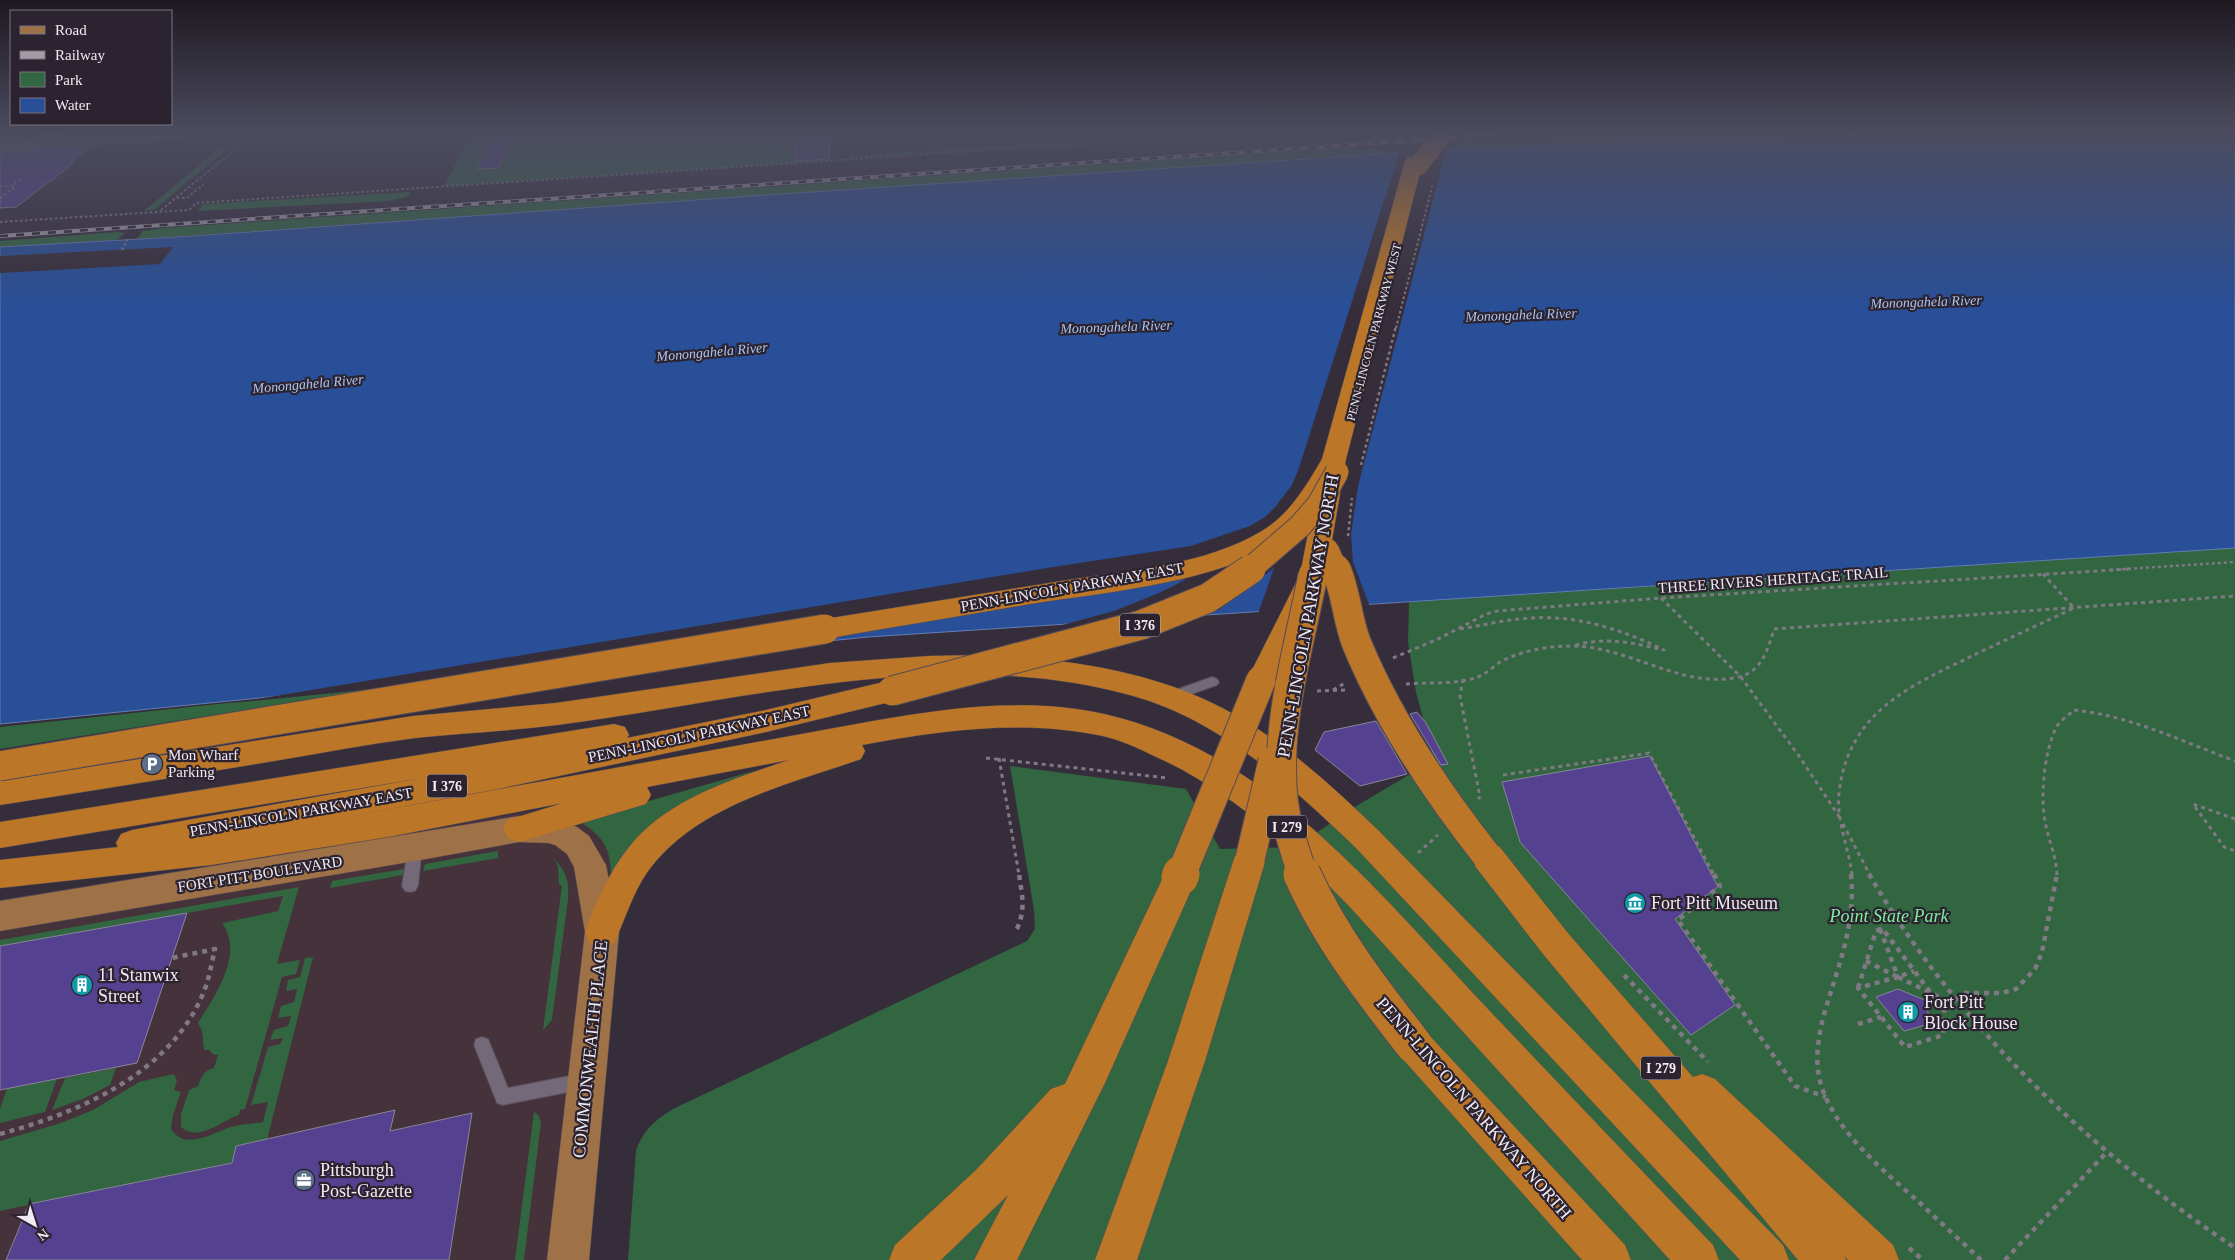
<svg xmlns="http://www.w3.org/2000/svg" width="2235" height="1260" viewBox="0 0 2235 1260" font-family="'Times New Roman',serif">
  <rect width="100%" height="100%" fill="#362d3a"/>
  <path fill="#45323a" d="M618 796 571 1260H0V902Z"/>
  <path fill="#316640" d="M471 135H830L829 161 444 186Z
    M1165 135H1189L1019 147 1018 144Z
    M1590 135H1873L1640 140 1456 149 1453 146 1454 144 1463 142Z
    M1014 145 1015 147 850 159 849 156Z
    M220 148H228L154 210 144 211Z
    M1336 148 1381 149 1387 151 1385 154 137 239 143 231 163 228Z
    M410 192 409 196 390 201 198 211 203 204Z
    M117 232 125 233 117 240 0 247V241Z
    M2235 548V1260H628L636 1151C643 1130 656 1119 675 1108L1027 941 1035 929 1034 910 1010 766 1186 789 1220 849 1295 847 1358 805 1434 760 1416 692 1408 642 1409 602Z
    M406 684 0 749V727Z
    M757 770 718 786 611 878C611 848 604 837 579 821Z
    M498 851V858L423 871 425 864Z
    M554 859C567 872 569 881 568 899L552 1020 543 1030 562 885H559L558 866Z
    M404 869 403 875 330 888 332 881Z
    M299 887 277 964 300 960 296 974 282 977 245 1109 240 1110 239 1115C222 1120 199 1143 181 1127V1114L189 1090 198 1086C201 1077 204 1070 214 1068L218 1055H214L209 1050H204L202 1031 198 1023C214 997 245 954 222 923L278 911 283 896 0 946V940Z
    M313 957 263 1156 0 1211V1141L61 1123 93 1110 139 1082 174 1074 177 1080 174 1090 181 1092 173 1115 171 1128C181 1151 212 1134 228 1128 239 1124 252 1124 263 1122L268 1102 251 1105 268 1047 280 1044 283 1038 270 1040 274 1030 288 1026 291 1016 278 1018 281 1006 294 1002 297 989 286 991 288 980 300 977 305 958Z
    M116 1068 110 1085 83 1099 52 1110 65 1078Z
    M57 1079 45 1112 0 1123V1109L7 1088Z
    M534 1112 539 1116 541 1123 524 1260H515Z"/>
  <path fill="#284f98" stroke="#647eb3" d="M1873 135H2235V548L868 637 0 724V247L193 236 737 197 1440 150 1640 140Z"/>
  <path fill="#362d3a" d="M1447 147 1358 486 1351 535 1353 562 1370 607 1258 614 1274 568 1220 609 1196 618 1055 627 1114 611 1159 593 1187 579 733 653 233 703 1053 567 1191 546 1250 526 1265 517 1276 506 1292 485 1299 468 1400 150Z
    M173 247 160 264 0 273V256Z"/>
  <path fill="#544190" stroke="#898698" d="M0 135H67L0 138Z
    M492 135H514L499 168 477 169Z
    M797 135H830L829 159 795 161Z
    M91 146 74 159 69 167 16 207 0 208V152Z
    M1417 712 1426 723 1448 764 1441 765 1410 714Z
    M1376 721 1407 774 1360 786 1315 750 1324 732Z
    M1650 756 1718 887 1675 919 1735 1005 1691 1035 1520 842 1502 782Z
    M187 913 137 1063 0 1090V946Z
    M1898 989 1927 1001 1929 1024 1904 1031 1876 997Z
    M395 1110 390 1131 472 1113 449 1260H6L29 1204 232 1163 236 1146Z"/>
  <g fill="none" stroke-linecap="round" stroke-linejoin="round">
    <g stroke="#554c57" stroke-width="2">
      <path id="lane" d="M1212 677 1217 679 1219 682 1217 685 1169 702 1164 700 1162 697 1164 694Z
        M415 842 420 844 422 848 418 886 415 891 410 892 405 891 402 886 408 848 410 844Z
        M482 1037 488 1039 508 1088 584 1073 590 1075 593 1081 590 1087 584 1089 503 1105 497 1103 474 1045 476 1039Z"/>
    </g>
    <g stroke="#554c57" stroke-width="2">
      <path id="street" d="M102 135H187L185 138 180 139 0 150V140Z"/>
    </g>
    <g stroke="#554c57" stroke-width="1">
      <path id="primary" d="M519 816 549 817 577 827 589 836 606 865 619 932 589 1260H547L585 932 574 867 567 854 555 845 548 843 519 842 415 861 0 931V901Z"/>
    </g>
    <g stroke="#554c57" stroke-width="1">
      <path id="highway" d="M1414 156 1420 157 1423 161 1346 459 1326 575 1271 687 1261 691 1251 687 1247 680 1300 575 1312 513C1258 581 1111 591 1030 604 962 616 893 627 825 639L815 636 811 629 815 622 825 619C906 606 987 593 1068 580 1132 570 1205 565 1262 531 1290 514 1306 486 1322 459L1405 161 1408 157Z
        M981 655C1069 659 1159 671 1237 716 1290 747 1335 789 1379 831L1783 1245 1789 1260H1740L1357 849C1290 785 1221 720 1130 695 943 644 743 701 557 725 510 731 462 733 415 738 368 744 321 753 274 761 183 776 91 791 0 805V781L413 716 556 703 830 663 929 656Z
        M892 680 902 683 906 691 902 699 766 732 498 789 341 818 873 721C949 708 1027 697 1104 714 1267 751 1378 892 1487 1008 1562 1087 1637 1166 1713 1245L1719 1260H1670L1349 906C1291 847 1230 789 1152 755 1136 747 1120 740 1103 736 1023 719 941 730 862 745L865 751 861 759C787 785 693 806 646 874 632 895 625 920 614 943L602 947 590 943 585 932C596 902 609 872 629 847 667 799 733 779 789 760L647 787 651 795 646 804 519 842 508 838 503 829 508 820 563 803 388 837 211 865 0 888V860L118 847 116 843 121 834 132 830 422 778 0 848V822L614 724 625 727 629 735 627 738 766 710Z
        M1487 842 1499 846 1567 932 1693 1077 1702 1074 1715 1079 1893 1245 1899 1260H1848L1844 1256 1846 1260H1798L1543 954 1475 866 1471 856 1475 846Z
        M1250 845 1262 849 1266 859 1205 1061 1137 1260H1095L1168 1061 1234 859 1238 849Z
        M1180 863 1192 867 1197 877 1105 1083 1017 1260H974L1008 1195 941 1260H889L895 1245 976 1170 1051 1089 1065 1084 1168 867Z
        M1414 1028 1427 1033 1625 1245 1631 1260H1582L1401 1057 1396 1045 1401 1033Z"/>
    </g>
    <path stroke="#807984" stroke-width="2" stroke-dasharray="2.5 2.5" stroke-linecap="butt" d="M0 187 13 185 22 178
      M0 198 15 187 13 185
      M177 198H187L204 184
      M161 210 248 139
      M0 222 189 210 196 203 1215 135
      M122 250 128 239"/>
    <path stroke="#807984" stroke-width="2.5" stroke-dasharray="3 3" stroke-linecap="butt" d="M2110 570 2235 562"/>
    <path stroke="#807984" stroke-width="3" stroke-dasharray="4 4" stroke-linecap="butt" d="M1661 598 1740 676 1799 756 1840 818
      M1460 629C1484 625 1508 619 1532 618 1578 615 1623 630 1664 650 1633 643 1604 636 1573 646
      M1393 658 1438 639 1486 614 1497 611 1661 598 2130 569
      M1463 679 1460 696 1480 797 1478 799
      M1406 684C1429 682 1456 685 1478 677 1486 674 1493 667 1500 662 1521 651 1546 646 1570 646 1626 645 1677 687 1734 678 1761 674 1767 652 1774 629L2235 596
      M1333 690 1345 683
      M1317 691 1348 690
      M986 758 1168 778
      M999 758 1019 875
      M1503 775 1649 753 1714 875
      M2235 819 2193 804 2224 847 2235 851
      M1843 824 1870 875
      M1418 853 1438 835
      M1852 875C1849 848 1836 821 1839 793 1842 767 1850 745 1867 724 1895 690 1940 672 1978 653 2010 638 2042 623 2074 608L2043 574
      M2057 875C2056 853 2046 835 2044 814 2041 790 2045 748 2057 726 2061 720 2069 715 2074 710 2131 716 2181 741 2235 761"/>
    <path stroke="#807984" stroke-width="4.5" stroke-dasharray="5 5" stroke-linecap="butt" d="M1714 874 1720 886 1678 920 1795 1086 1826 1097
      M1851 874C1856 928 1837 968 1823 1018 1819 1035 1816 1053 1818 1070 1824 1123 1883 1170 1920 1203 1940 1222 1961 1241 1981 1260
      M1869 874C1958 1027 2090 1150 2235 1248
      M1017 929C1026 908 1022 896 1019 874
      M1880 929 1898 977
      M1866 961 1898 977 1914 971
      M1624 975 1708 1062
      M1898 977 1945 1000 1943 1035 1905 1047 1858 988Z
      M1858 988 1876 931 1880 929 1885 932 1930 992
      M1964 993H2002L2016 989 2035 969 2042 952 2057 874
      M1858 1024 1881 1017
      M0 1134C81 1112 175 1072 206 986 210 974 212 961 215 949L172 958
      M1909 1248 1923 1260
      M2005 1260 2106 1153"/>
    <use href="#lane" fill="#746978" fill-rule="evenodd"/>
    <use href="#street" fill="#746978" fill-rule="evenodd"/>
    <use href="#primary" fill="#9f7147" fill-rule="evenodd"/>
    <use href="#highway" fill="#bc7627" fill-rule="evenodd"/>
    <g stroke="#a39ca6" stroke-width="4">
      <path id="rail" d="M0 236 1497 135"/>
    </g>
    <use href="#rail" stroke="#2c2330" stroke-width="2.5" stroke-dasharray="8" stroke-linecap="butt"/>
    <g stroke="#554c57" stroke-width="20" stroke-linecap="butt">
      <path id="highway-bridge-far3" d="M1418 166 1442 135"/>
    </g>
    <g stroke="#554c57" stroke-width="25" stroke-linecap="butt">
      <path id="highway-bridge-far2" d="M1327 550 1336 570
        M1249 570 1300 526 1319 504 1337 472"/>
    </g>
    <g stroke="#554c57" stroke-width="31" stroke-linecap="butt">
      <path id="highway-bridge-far1" d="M1336 569C1346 592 1347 618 1356 642 1388 720 1435 790 1487 856
        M892 691 1141 625 1208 598 1251 569
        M0 766 825 629
        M1250 859 1273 761
        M1181 875 1261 680
        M1303 875C1294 850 1286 825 1283 798 1275 724 1299 647 1313 575"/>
    </g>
    <g stroke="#554c57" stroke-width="39" stroke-linecap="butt">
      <path id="highway-bridge" d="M1302 874C1330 937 1372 991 1414 1045
        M1180 877 1181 874"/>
    </g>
    <path stroke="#807984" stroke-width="2" stroke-dasharray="2.5 2.5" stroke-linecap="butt" d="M1396 328 1433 183"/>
    <path stroke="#807984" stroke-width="2.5" stroke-dasharray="3 3" stroke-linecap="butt" d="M1361 465 1396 326
      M1348 536 1352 498"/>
    <use href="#highway-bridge-far3" stroke="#bc7627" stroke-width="19"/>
    <use href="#highway-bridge-far2" stroke="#bc7627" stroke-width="23"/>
    <use href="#highway-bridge-far1" stroke="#bc7627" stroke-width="29"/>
    <use href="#highway-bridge" stroke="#bc7627" stroke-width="37"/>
  </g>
  <linearGradient id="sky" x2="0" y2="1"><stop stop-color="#1e1920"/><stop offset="0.43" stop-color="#4c4c60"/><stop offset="1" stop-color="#4c4c60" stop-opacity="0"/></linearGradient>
  <rect width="2235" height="311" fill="url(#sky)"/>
  <defs>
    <g id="parking-disc" transform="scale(1.125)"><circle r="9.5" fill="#5c6f8a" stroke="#2c2330"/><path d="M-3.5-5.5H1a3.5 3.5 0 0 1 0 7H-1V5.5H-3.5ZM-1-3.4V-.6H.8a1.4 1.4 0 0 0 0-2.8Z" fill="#fff"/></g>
    <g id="museum-disc" transform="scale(1.125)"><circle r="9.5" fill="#0f9aa8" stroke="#2c2330"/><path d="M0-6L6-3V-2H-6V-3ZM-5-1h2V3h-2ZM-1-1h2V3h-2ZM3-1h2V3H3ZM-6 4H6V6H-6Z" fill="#fff"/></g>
    <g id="building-disc" transform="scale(1.125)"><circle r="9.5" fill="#0f9aa8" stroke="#2c2330"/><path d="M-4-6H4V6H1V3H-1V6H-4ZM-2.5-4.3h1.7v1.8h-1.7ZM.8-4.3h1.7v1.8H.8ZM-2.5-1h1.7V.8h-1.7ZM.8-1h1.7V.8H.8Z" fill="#fff"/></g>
    <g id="office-disc" transform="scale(1.125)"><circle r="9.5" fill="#5c6f8a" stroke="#2c2330"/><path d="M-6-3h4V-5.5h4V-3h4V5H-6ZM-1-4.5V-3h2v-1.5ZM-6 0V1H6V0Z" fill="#fff"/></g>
  </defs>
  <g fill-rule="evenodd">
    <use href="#parking-disc" x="152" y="764"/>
    <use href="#museum-disc" x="1635" y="903"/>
    <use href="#building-disc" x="82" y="985"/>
    <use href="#building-disc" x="1908" y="1012"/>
    <use href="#office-disc" x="304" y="1180"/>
  </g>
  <g text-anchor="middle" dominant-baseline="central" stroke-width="4.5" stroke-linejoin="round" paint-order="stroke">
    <g font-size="12" fill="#f0eaf2" stroke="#2c2330">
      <text transform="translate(1374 332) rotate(-75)">PENN-LINCOLN PARKWAY WEST</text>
    </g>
    <g font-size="14" font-style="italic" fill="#aec5ee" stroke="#2c2330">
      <text transform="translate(1926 302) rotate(-2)">Monongahela River</text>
      <text transform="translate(1521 315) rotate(-2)">Monongahela River</text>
      <text transform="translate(1116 327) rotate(-2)">Monongahela River</text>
      <text transform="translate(712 352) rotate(-5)">Monongahela River</text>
      <text transform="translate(308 384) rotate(-5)">Monongahela River</text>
    </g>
    <g fill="#2c2330" stroke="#b5aeb8" stroke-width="1">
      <rect x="1120" y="613.5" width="40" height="23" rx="4"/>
      <rect x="427" y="774.5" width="40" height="23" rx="4"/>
      <rect x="1267" y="815.5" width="40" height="23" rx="4"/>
      <rect x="1641" y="1056.5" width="40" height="23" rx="4"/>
    </g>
    <g font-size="14" font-weight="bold" fill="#f0eaf2">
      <text x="1140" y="625">I 376</text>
      <text x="447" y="786">I 376</text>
      <text x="1287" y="827">I 279</text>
      <text x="1661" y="1068">I 279</text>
    </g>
    <g font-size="15" fill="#f0eaf2" stroke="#2c2330">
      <text transform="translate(1773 580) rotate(-4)">THREE RIVERS HERITAGE TRAIL</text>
      <text transform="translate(1072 587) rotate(-10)">PENN-LINCOLN PARKWAY EAST</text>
      <text transform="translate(699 734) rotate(-12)">PENN-LINCOLN PARKWAY EAST</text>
      <text transform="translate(301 812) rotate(-10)">PENN-LINCOLN PARKWAY EAST</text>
      <text transform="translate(260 874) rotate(-9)">FORT PITT BOULEVARD</text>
    </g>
    <g font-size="15" fill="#f0eaf2" stroke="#2c2330" text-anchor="start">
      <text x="168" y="755">Mon Wharf<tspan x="168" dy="17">Parking</tspan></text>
    </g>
    <g font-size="18" fill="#f0eaf2" stroke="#2c2330">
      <text transform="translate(1308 616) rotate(-80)">PENN-LINCOLN PARKWAY NORTH</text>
      <text transform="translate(590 1049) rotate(-84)">COMMONWEALTH PLACE</text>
      <text transform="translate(1474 1108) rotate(49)">PENN-LINCOLN PARKWAY NORTH</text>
    </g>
    <g font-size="18" fill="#f0eaf2" stroke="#2c2330" text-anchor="start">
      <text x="1651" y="903">Fort Pitt Museum</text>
      <text x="98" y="975">11 Stanwix<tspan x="98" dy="21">Street</tspan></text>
      <text x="1924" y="1002">Fort Pitt<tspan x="1924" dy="21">Block House</tspan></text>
      <text x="320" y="1170">Pittsburgh<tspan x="320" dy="21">Post-Gazette</tspan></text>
    </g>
    <g font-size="18" font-style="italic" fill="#7cef9c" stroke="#2c2330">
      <text x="1889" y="916">Point State Park</text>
    </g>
  </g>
  <rect x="10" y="10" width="162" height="115" fill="#2c2330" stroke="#7a737e"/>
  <rect x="20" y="26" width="25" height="8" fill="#9f7147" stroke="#7a737e"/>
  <text x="55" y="35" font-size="15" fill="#f0eaf2">Road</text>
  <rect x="20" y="51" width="25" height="8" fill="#a39ca6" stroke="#7a737e"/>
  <text x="55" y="60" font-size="15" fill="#f0eaf2">Railway</text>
  <rect x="20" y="72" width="25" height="15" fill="#316640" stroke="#7a737e"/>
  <text x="55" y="85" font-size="15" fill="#f0eaf2">Park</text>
  <rect x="20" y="98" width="25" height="15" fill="#284f98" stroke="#7a737e"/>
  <text x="55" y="110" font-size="15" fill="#f0eaf2">Water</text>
  <g transform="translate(35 1225) rotate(141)" stroke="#2c2330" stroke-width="4" paint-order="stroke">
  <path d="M0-4L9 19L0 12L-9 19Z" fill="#f0eaf2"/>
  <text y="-8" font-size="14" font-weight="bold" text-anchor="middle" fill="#f0eaf2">N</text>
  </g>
</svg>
